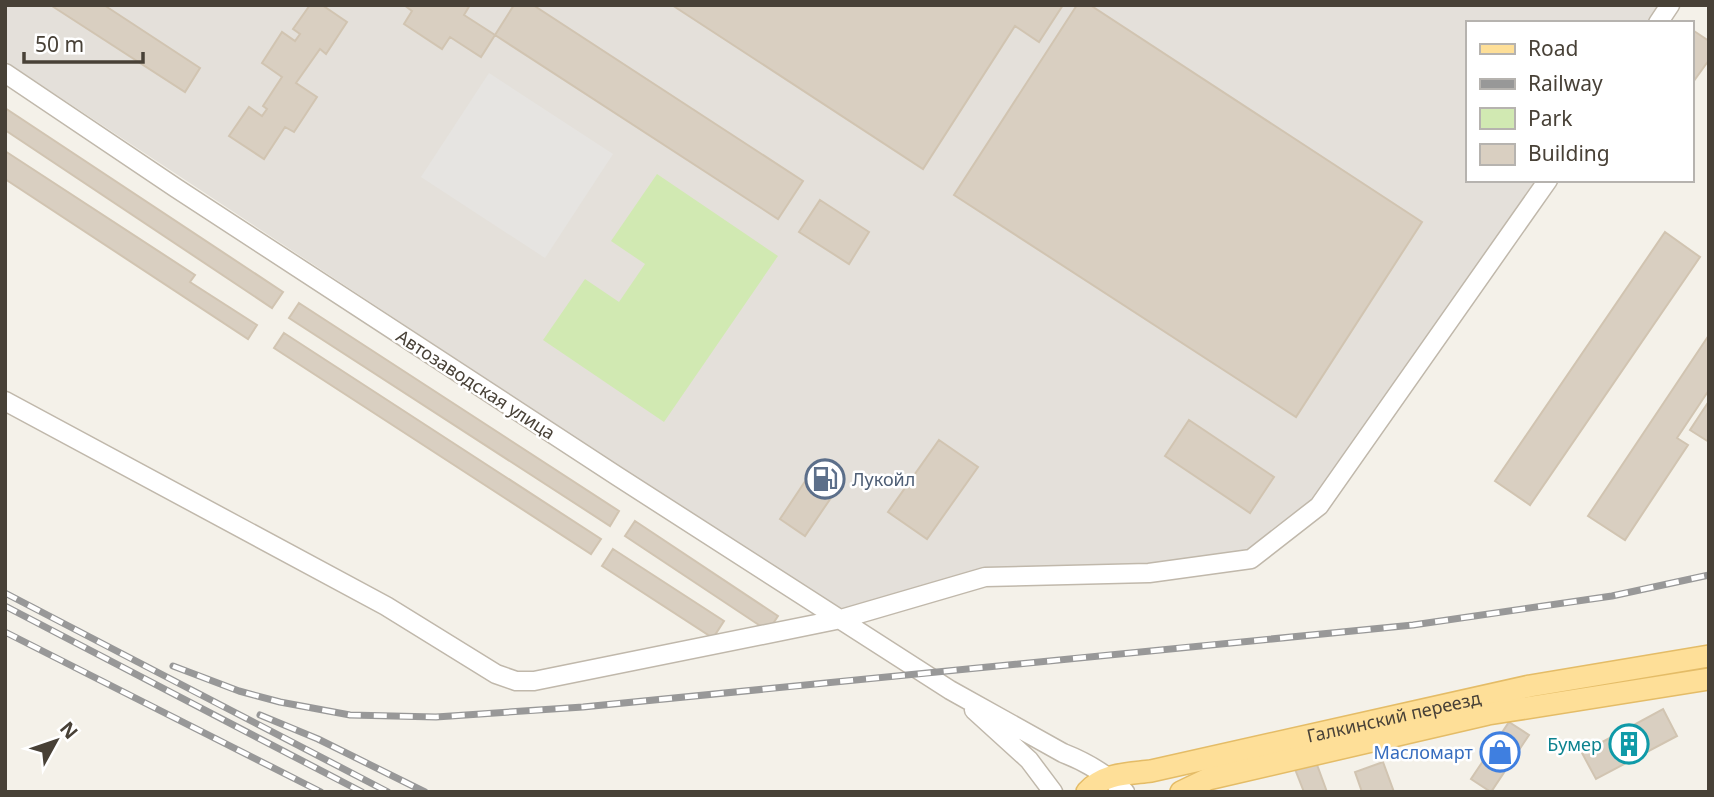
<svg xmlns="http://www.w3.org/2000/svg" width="1714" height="797" viewBox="0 0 1714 797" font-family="'Noto Sans',sans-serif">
  <rect width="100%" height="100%" fill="#f4f1e9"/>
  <path fill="#e4e0da" d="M5 5H1661L1649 23H1467V180H1539L1313 504 1250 554 1141 568 984 572 841 613 5 61Z"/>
  <path fill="#d1e9b2" d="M657 174 778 256 664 422 543 340 585 279 619 302 645 264 611 241Z"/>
  <path fill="#e6e4e1" d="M489 73 613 154 545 258 421 177Z"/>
  <path fill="#d9cfc1" stroke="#d1c4b1" stroke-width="2" d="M104 5 200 68 185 92 52 6Z
    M310 5H322L347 22 326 54 320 49 296 83 317 97 294 132 285 127 264 159 229 136 249 107 262 116 267 109 263 106 282 77 262 63 282 32 295 41 300 34 293 29Z
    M404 5H470L464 15 495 35 481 57 450 37 442 49 404 24 412 11Z
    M514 5H533L803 181 778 219 495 35Z
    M672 5H1063L1039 42 1015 26 923 169Z
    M1077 5H1090L1422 222 1296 417 954 195Z
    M1691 29 1709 41V60L1691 85Z
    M5 108 283 292 272 308 5 130Z
    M5 151 195 275 190 282 257 325 248 339 5 179Z
    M820 200 869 232 849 264 799 232Z
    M1665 232 1700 257 1530 505 1495 481Z
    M299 303 619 511 610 526 289 318Z
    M284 333 601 539 591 554 274 348Z
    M1709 335V390L1677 438 1688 445 1625 540 1588 516Z
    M1709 401V442L1690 430Z
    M1189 420 1274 477 1250 513 1165 456Z
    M939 440 978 467 927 539 888 512Z
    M812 471 837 489 805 536 780 519Z
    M822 471 834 480 829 487 817 478Z
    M635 521 778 616 768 631 625 536Z
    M613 549 724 621 713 638 602 566Z
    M1663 709 1677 736 1596 779 1582 753Z
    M1509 722 1529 735 1491 792 1471 779Z
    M1316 762 1327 792H1304L1295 769Z
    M1383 762 1394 792H1362L1355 772Z"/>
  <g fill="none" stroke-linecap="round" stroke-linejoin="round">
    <g stroke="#c0b8ab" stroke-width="21">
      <path id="minor" d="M1658 23 1670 5
        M5 73 176 188 617 476 950 690 1063 753C1086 762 1107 774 1125 792
        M5 401 386 606 496 674 516 681H534L841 619 985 577 1149 573 1251 559 1319 506 1548 180
        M974 710 1029 760 1053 792"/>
    </g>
    <g stroke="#e4bc67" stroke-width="24">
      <g id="major">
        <path id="s1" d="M1087 792C1104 773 1127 774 1151 771L1530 686 1709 656"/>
        <path d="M1181 792 1208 779 1488 714 1709 679"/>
      </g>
    </g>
    <use href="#minor" stroke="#fff" stroke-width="18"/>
    <use href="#major" stroke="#fedf98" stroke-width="21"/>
    <g stroke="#989898" stroke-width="7">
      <path id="rail" d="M5 593 388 792
        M5 606 362 792
        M5 632 321 792
        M173 666 239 691 280 702 350 715 436 717 583 707 1413 625 1612 596 1709 575
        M260 715 318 739 425 792"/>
    </g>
    <use href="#rail" stroke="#fff" stroke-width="4.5" stroke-dasharray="13" stroke-linecap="butt"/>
  </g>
  <defs>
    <g id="fuel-ring" transform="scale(2.0125)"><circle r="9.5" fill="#fff" stroke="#5c6f8a" stroke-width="1.5"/><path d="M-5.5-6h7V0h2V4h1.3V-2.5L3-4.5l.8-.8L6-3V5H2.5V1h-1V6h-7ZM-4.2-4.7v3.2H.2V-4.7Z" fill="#5c6f8a"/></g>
    <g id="building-ring" transform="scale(2.0125)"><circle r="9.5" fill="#fff" stroke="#0f9aa8" stroke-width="1.5"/><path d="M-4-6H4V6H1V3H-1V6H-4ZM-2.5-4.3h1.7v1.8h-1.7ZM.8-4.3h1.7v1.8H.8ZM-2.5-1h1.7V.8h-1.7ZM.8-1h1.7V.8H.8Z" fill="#0f9aa8"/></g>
    <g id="shop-ring" transform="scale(2.0125)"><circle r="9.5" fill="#fff" stroke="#3f7fe0" stroke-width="1.5"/><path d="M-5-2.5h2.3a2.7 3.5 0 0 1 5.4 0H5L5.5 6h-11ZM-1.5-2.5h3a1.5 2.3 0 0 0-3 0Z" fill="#3f7fe0"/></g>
  </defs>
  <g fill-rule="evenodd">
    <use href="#fuel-ring" x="825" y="479"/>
    <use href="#building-ring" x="1629" y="744"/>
    <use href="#shop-ring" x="1500" y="752"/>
  </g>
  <g text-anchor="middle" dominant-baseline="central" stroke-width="5" stroke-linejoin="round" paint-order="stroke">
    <g font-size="18" fill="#484137" stroke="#fff">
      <text transform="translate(476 384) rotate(33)">Автозаводская улица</text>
      <text stroke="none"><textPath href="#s1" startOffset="318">Галкинский переезд</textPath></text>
    </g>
    <g font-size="18" fill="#4e5e75" stroke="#fff" text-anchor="start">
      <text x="852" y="479">Лукойл</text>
    </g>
    <g font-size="18" fill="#0d838f" stroke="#fff" text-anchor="end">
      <text x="1602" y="744">Бумер</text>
    </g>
    <g font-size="18" fill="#366cbe" stroke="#fff" text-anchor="end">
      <text x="1473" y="752">Масломарт</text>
    </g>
  </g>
  <rect width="1714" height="797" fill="none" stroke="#484137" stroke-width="14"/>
  <rect x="1466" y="21" width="228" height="161" fill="#ffffff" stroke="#b6b3af" stroke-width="2"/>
  <rect x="1480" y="44" width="35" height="10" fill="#fedf98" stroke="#b6b3af" stroke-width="2"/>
  <text x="1528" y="56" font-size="21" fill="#484137">Road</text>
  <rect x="1480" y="79" width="35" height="10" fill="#989898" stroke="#b6b3af" stroke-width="2"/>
  <text x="1528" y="91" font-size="21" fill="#484137">Railway</text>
  <rect x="1480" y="108" width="35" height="21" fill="#d1e9b2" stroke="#b6b3af" stroke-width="2"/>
  <text x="1528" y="126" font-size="21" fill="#484137">Park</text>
  <rect x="1480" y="144" width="35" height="21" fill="#d9cfc1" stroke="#b6b3af" stroke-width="2"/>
  <text x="1528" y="161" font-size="21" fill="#484137">Building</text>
  <g transform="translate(56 741) rotate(50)" stroke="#ffffff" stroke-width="5" paint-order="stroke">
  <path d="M0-5L12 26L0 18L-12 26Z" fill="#484137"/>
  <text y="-10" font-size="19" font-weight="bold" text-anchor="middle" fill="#484137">N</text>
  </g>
  <path d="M24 52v10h119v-10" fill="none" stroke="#484137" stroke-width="3.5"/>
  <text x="35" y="52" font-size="21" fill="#484137" stroke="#ffffff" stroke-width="5" paint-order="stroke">50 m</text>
</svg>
